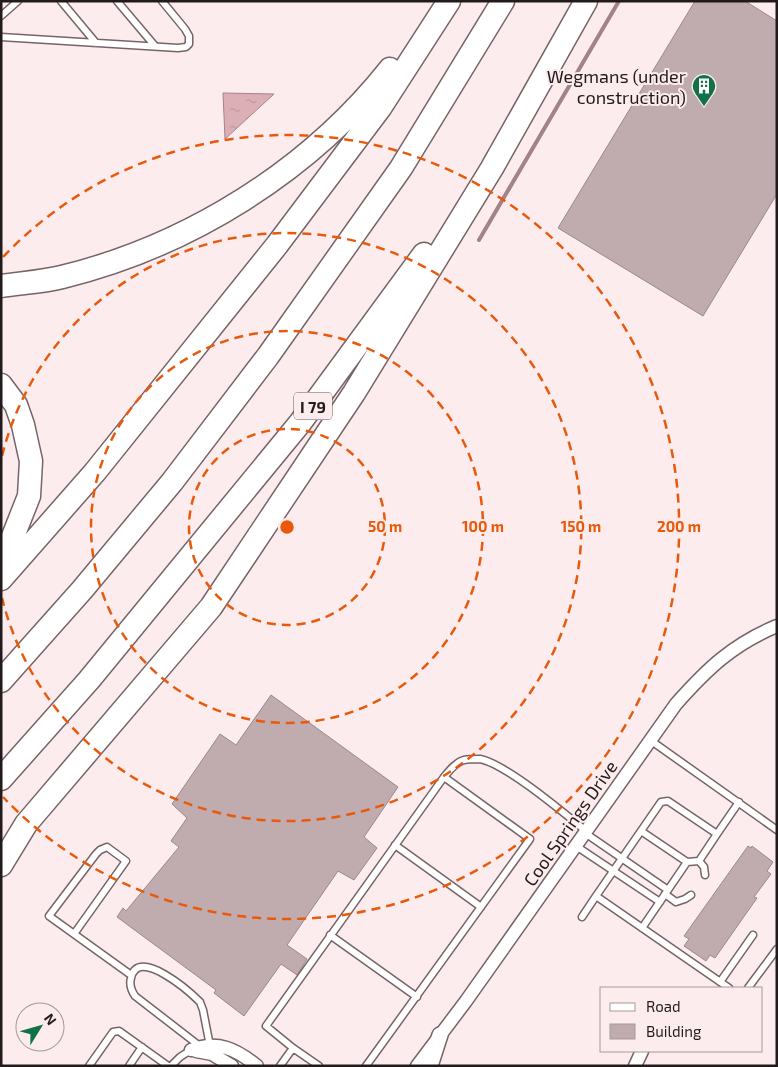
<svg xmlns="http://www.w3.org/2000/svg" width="778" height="1067" viewBox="0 0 778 1067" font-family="'Exo 2',sans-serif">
  <defs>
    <pattern id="water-ripples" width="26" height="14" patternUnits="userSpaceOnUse" patternTransform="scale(1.25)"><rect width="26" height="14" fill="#dcafb6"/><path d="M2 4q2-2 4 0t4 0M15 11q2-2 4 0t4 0" fill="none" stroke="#bc969c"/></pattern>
  </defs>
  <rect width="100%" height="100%" fill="#fdecee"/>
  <path fill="url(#water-ripples)" stroke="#a48388" d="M223 93 274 94 225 139Z"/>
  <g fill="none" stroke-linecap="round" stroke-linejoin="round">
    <path stroke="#a48388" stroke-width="4" d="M479 240 619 1"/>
  </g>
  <path fill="#c0acaf" stroke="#9a888a" d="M695 1H745L777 21V194L703 316 558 228Z
    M271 695 398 787 364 837 377 848 354 880 338 871 287 945 307 959 297 975 281 964 244 1016 214 993 216 990 117 917 123 908 126 911 179 847 171 841 187 818 172 804 220 734 236 745Z
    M748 846 751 848 752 846 773 862 767 871 771 874 754 897 757 898 715 958 710 955 706 961 684 946 689 939 684 936Z"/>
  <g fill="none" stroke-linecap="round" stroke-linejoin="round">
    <g stroke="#766467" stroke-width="9">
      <path id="service" d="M61 1 96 43
        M117 1 155 46
        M1 16 18 1
        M1 37 178 48 186 47 189 44V36L185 29 162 1
        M650 740 777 830
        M641 831 687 862
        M585 833 668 890
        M395 845 481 907
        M576 846 660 902
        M699 861 704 867 705 875
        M665 894 676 902 685 899 691 895
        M582 917 596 896
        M642 928 687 862 699 861 717 834
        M74 934 126 861 107 847 100 850 96 854 49 916 131 975
        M330 935 417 997
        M720 982 753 935
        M729 988 596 896 661 802 668 801 717 834 739 802
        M748 988 777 949
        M201 1047 135 996C131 990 129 985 131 978 138 946 190 992 200 1002L203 1010 210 1046
        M293 1048 266 1026 444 777C449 771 456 762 464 760 469 759 475 759 480 759 506 764 564 813 586 831
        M89 1066 113 1032 119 1031 168 1066
        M129 1066 142 1047
        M171 1066 180 1057 191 1050
        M280 1066 293 1048 319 1066
        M366 1066 530 839 444 777"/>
    </g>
    <g stroke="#766467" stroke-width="15">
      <path id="minor" d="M191 1050C218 1040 236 1049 257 1066
        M196 1051 212 1054 232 1066
        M417 1066 466 1001 676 704C707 669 733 644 777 626
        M635 1066 642 1051"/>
    </g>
    <g stroke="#766467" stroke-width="18">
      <path id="tertiary" d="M430 1066 440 1035"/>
    </g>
    <g stroke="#766467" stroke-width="25">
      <path id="motorway" d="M1 286C21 283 42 282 62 277 189 246 309 171 390 69
        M1 385 16 405 23 425 31 461 29 496 10 544 1 557
        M1 579 95 472 277 245 380 108 449 1
        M1 681 82 590 172 482 268 356 401 168 503 1
        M1 779 89 680 300 423 424 254
        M1 865 26 824 211 607 354 393 492 168 586 1"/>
    </g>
    <use href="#service" stroke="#fff" stroke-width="6"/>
    <use href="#minor" stroke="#fff" stroke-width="12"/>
    <use href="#tertiary" stroke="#fff" stroke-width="15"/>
    <use href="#motorway" stroke="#fff" stroke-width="22"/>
  </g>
  <g fill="none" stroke="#e8590c" stroke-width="2.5" stroke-dasharray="9 6">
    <circle cx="287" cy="527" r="98"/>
    <circle cx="287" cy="527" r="196"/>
    <path d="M2 456A294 294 0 1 1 2 598"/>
    <path d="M3 257A392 392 0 1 1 3 797"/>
  </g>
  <defs>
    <g id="building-pin" transform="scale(1.25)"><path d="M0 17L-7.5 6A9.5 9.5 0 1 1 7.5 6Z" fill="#117147" stroke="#fdecee"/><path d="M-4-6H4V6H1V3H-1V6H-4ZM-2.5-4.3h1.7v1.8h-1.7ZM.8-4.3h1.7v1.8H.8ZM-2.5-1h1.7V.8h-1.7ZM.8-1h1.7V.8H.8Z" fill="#fff"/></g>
  </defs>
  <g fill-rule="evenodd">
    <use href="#building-pin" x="704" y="86"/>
  </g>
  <g text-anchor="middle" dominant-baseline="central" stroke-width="4" stroke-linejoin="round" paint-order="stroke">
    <rect fill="#fdecee" stroke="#645a5b" stroke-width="1" x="294" y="392.5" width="38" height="27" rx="4"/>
    <g font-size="16" font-weight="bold" fill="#221b1c">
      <text x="313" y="406">I 79</text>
    </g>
    <g font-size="18" fill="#221b1c" stroke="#fdecee" text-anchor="end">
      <text x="686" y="76">Wegmans (under<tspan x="686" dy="21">construction)</tspan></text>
    </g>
    <g font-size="18" fill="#221b1c" stroke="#fdecee">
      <text transform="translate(570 823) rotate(-55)">Cool Springs Drive</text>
    </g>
  </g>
  <circle cx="287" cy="527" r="8" fill="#e8590c" stroke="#fdecee" stroke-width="2.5"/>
  <g font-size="15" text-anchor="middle" font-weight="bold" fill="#e8590c" stroke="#fdecee" stroke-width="4" stroke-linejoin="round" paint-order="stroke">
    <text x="385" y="532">50 m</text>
    <text x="483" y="532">100 m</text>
    <text x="581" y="532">150 m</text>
    <text x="679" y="532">200 m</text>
  </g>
  <rect width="778" height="1067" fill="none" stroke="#221b1c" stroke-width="5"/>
  <rect x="600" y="987" width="162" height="65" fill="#fdecee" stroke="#a5989a"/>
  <rect x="610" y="1003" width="25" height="8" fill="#ffffff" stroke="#a5989a"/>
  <text x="646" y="1012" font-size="15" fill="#221b1c">Road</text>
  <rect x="610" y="1024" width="25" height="15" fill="#c0acaf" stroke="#a5989a"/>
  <text x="646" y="1037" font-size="15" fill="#221b1c">Building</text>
  <g transform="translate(40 1027) rotate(53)"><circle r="24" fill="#fdecee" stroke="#a5989a"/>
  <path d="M0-4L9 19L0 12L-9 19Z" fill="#117147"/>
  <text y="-8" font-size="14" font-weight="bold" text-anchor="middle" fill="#221b1c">N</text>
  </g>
</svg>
